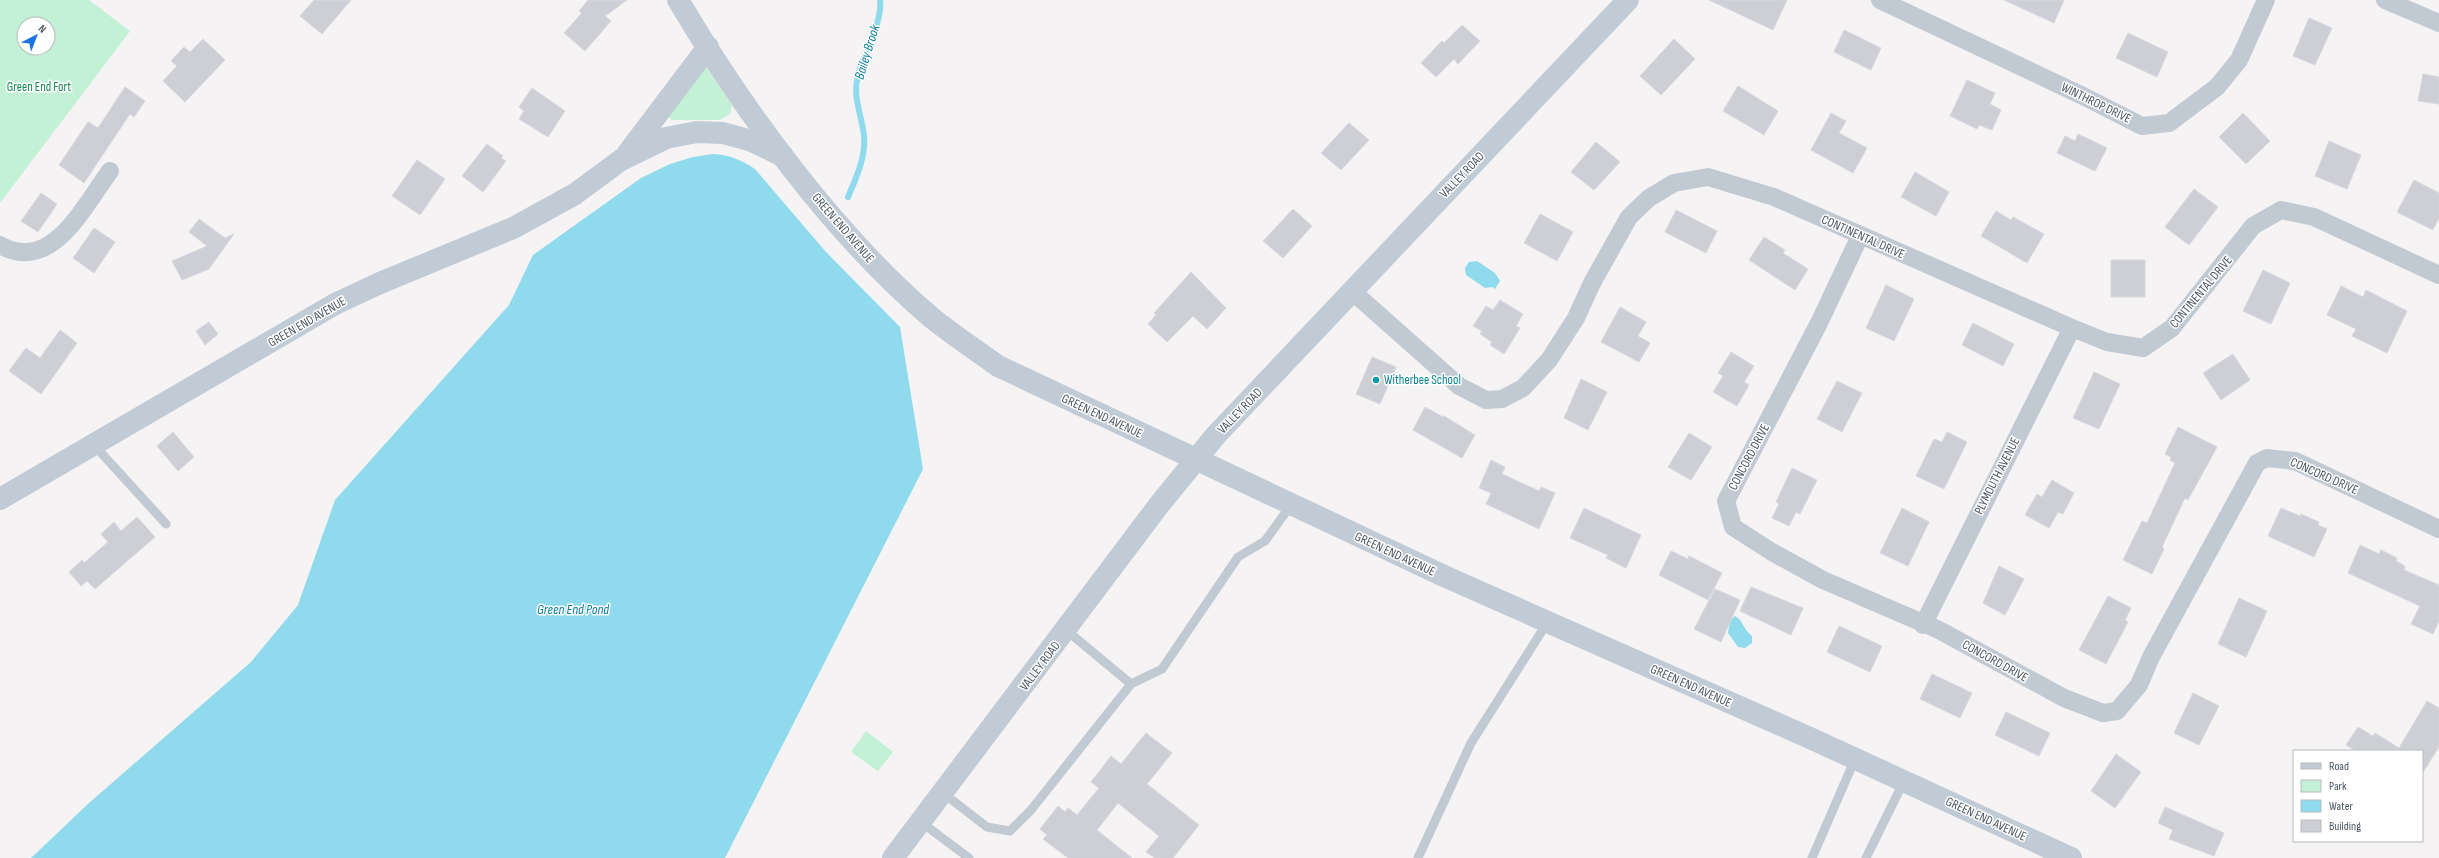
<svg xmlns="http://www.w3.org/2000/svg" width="2439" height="858" viewBox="0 0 2439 858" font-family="'Sofia Sans Condensed',sans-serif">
  <rect width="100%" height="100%" fill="#f5f3f3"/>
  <path fill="#c3f1d5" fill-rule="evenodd" d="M0 0H89L130 31 0 203ZM24 24H48V48H24Z
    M706 67 732 105 730 114 720 120H672L668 117Z
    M866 731 893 752 878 771 851 752Z"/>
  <path fill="#90daee" d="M713 154C730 155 741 160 755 169L826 252 900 327 923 469 725 858H31L89 803 251 662 298 605 335 500 509 305 533 255 641 178 670 164 693 157Z
    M1477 261 1495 273 1500 281 1495 289 1492 287 1485 288 1466 275 1465 268 1469 262Z
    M1735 616C1743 620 1744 631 1752 636V643L1745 648 1738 647 1728 633 1730 620Z"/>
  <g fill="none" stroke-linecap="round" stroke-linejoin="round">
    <path stroke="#90daee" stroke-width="6" d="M848 197C856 178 866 157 864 136 862 116 852 96 858 76 863 54 883 22 880 0"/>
  </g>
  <path fill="#cdcfd5" stroke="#d7d9de" d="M314 0H351L322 34 300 16Z
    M588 0H627L605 16 611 21 585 51 564 33 582 13 579 11Z
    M1709 0H1787L1773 30Z
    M2004 0H2064L2054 23Z
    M2309 18 2332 28 2315 65 2293 56Z
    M1462 25 1480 41 1458 64 1454 59 1436 77 1421 63 1442 41 1444 43Z
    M1844 30 1881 48 1871 70 1834 52Z
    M2128 33 2168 52 2157 77 2116 58Z
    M203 39 225 60 185 102 163 81 177 66 171 61 184 47 190 52Z
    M1674 39 1695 59 1661 95 1640 76Z
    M2423 74 2439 77V104L2418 101Z
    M1967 80 1995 93 1990 104 2001 110 1992 130 1979 125 1977 129 1950 116Z
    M1738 86 1778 111 1764 135 1723 111Z
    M125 87 145 101 134 117 130 114 84 183 59 165 88 122 98 128Z
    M532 88 565 111 548 137 519 119 524 111 519 107Z
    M1831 113 1846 121 1839 133 1867 148 1853 173 1811 150Z
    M2243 113 2270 141 2246 164 2219 137Z
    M1349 123 1369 140 1341 170 1321 153Z
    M2078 134 2107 148 2095 171 2057 153 2065 136 2075 141Z
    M2329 141 2361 155 2347 189 2315 176Z
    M1596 142 1620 162 1594 190 1571 172Z
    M487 144 503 156 501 158 506 161 483 192 462 176Z
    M417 160 445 179 420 215 392 196Z
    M1915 172 1949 192 1936 216 1901 197Z
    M2414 180 2439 193V218L2433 230 2397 212Z
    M2194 189 2218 207 2189 245 2165 227Z
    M41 193 57 204 38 232 21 221Z
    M1293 209 1312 226 1283 258 1263 241Z
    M1676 210 1717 231 1706 253 1665 232Z
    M1996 211 2011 220 2013 217 2044 234 2027 263 1981 236Z
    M1540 214 1573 232 1557 261 1524 243Z
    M199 219 225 238 234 234 209 269 182 280 172 261 207 246 189 232Z
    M94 228 115 242 94 273 73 258Z
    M1764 237 1785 250 1783 253 1808 269 1795 290 1749 260Z
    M2111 260H2145V297H2111Z
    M2263 270 2290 283 2271 324 2243 311Z
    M1191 272 1226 308 1207 329 1193 316 1167 342 1148 324 1156 315 1154 313Z
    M1886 285 1914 299 1894 341 1866 328Z
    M2341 286 2363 297 2366 290 2407 311 2387 353 2352 336 2356 329 2327 315Z
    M1500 300 1523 314 1516 326 1520 328 1504 354 1490 345 1492 342 1480 334 1482 331 1473 326 1486 306 1493 310Z
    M1620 307 1646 322 1638 336 1650 343 1639 362 1601 342Z
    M209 322 218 334 205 345 196 331Z
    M1973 323 2014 344 2003 366 1962 345Z
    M60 330 77 343 41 394 9 371 26 348 40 358Z
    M1731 352 1754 366 1744 382 1749 385 1737 406 1713 392 1723 376 1718 373Z
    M2233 354 2250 380 2221 400 2203 373Z
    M1372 357 1396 367 1380 404 1356 394Z
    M2094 372 2120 384 2099 429 2073 418Z
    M1581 379 1607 392 1588 430 1564 418Z
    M1837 381 1862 393 1842 432 1817 419Z
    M1425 407 1443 417 1444 416 1475 435 1462 458 1413 430Z
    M2178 427 2217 447 2188 500 2185 498 2162 547 2164 549 2152 574 2123 560 2142 521 2147 523 2175 463 2170 460 2171 457 2165 454Z
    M173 432 194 457 178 471 157 446Z
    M1947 432 1967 442 1944 489 1916 476 1934 439 1942 442Z
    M1689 433 1712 447 1691 480 1668 467Z
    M1491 460 1505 467 1502 474 1539 491 1541 487 1555 493 1539 529 1486 504 1491 493 1479 488Z
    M1792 468 1817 480 1800 514 1796 512 1789 526 1772 518 1779 504 1776 502Z
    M2052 480 2074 493 2063 514 2058 512 2049 528 2025 515 2037 494 2042 497Z
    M1584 508 1641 535 1626 568 1606 558 1608 555 1570 538Z
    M1902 508 1929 522 1908 566 1880 553Z
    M2281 508 2300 516 2301 514 2319 522 2318 525 2327 529 2314 557 2268 536Z
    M137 517 155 537 95 589 87 581 81 586 69 572 82 560 84 563 108 542 101 534 114 522 121 531Z
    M2360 545 2379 554 2381 550 2397 558 2396 561 2405 566 2404 570 2439 585V621L2433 634 2411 624 2420 606 2348 573Z
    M1671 551 1688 559 1689 556 1722 573 1708 600 1659 575Z
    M1999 566 2024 579 2005 615 1983 603Z
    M1751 587 1803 608 1791 635 1740 611Z
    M1715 589 1740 600 1721 642 1694 629Z
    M2108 596 2131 608 2125 620 2128 622 2106 664 2079 650Z
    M2239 598 2267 611 2246 657 2218 644Z
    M1839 626 1882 646 1870 672 1827 652Z
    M1932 674 1972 693 1960 718 1920 699Z
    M2193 693 2219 706 2199 745 2174 733Z
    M2427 701 2439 708V747L2422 774V751H2356L2346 745 2358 727 2373 736 2375 733 2399 748Z
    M2006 712 2050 733 2039 756 1995 735Z
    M1146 733 1172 753 1147 784 1199 825 1173 858H1155L1146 852 1159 836 1118 803 1097 830 1132 858H1068L1043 839 1047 835 1040 829 1058 806 1065 812 1068 808 1077 815 1099 788 1091 782 1111 756 1121 764Z
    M2116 754 2141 772 2115 808 2091 791Z
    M2165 807 2224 833 2214 856 2169 839 2173 830 2158 823Z"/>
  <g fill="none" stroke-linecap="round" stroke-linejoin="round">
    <path stroke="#c1cad2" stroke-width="9" d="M94 445 166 524
      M1066 630 1131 684
      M943 793 987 827 1010 831 1031 810 1131 684 1162 669 1238 557 1265 541 1291 505
      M921 822 969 858
      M1418 858 1471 743 1547 623
      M1812 858 1855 759
      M1866 858 1904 781"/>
    <path stroke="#c1cad2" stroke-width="18" d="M1880 0 2083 96 2142 126 2169 123 2217 87 2239 60 2266 0
      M2385 0 2439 23
      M1860 236 1819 323 1726 501 1733 527 1772 552 1823 580 1939 630 2064 698 2103 713 2117 711 2139 685 2151 657 2257 463 2267 458 2295 461 2439 529
      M0 245C52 274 83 207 110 171
      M1353 292 1459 386 1486 400 1502 399 1523 388 1549 360 1576 318 1592 283 1629 217 1649 198 1674 183 1708 177 1774 197 2072 328 2107 342 2143 348 2172 328 2253 226 2281 210 2314 217 2439 275
      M1923 625 2072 328"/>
    <path stroke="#c1cbd6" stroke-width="22" d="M678 0C743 110 834 235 932 318 953 335 976 350 998 366L1444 576 1810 738 2071 858
      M628 153 708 47
      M0 499 335 304 380 283 513 228 575 194 621 160 666 138 697 132 723 133 752 141 783 156
      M893 858 1159 505 1216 435 1628 0"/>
  </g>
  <circle fill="#0f9aa8" stroke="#fff" stroke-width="1.5" cx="1376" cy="380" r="4"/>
  <g text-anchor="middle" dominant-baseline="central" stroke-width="3" stroke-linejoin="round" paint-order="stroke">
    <g font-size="13" fill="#17864f" stroke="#fff">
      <text x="39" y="87">Green End Fort</text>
    </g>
    <g font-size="13" fill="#4a5661" stroke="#fff">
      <text transform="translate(2096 103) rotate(26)">WINTHROP DRIVE</text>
      <text transform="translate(1462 175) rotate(-46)">VALLEY ROAD</text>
      <text transform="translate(843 228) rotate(49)">GREEN END AVENUE</text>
      <text transform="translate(1863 237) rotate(24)">CONTINENTAL DRIVE</text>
      <text transform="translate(2201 292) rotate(-50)">CONTINENTAL DRIVE</text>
      <text transform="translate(307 322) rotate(-30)">GREEN END AVENUE</text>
      <text transform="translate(1240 411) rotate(-46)">VALLEY ROAD</text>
      <text transform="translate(1102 416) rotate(25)">GREEN END AVENUE</text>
      <text transform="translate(1749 457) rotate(-62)">CONCORD DRIVE</text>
      <text transform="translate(1997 476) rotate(-63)">PLYMOUTH AVENUE</text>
      <text transform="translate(2324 476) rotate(24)">CONCORD DRIVE</text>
      <text transform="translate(1395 554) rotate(25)">GREEN END AVENUE</text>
      <text transform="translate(1995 661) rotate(29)">CONCORD DRIVE</text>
      <text transform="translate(1040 666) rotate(-53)">VALLEY ROAD</text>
      <text transform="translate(1691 686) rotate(24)">GREEN END AVENUE</text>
      <text transform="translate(1986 819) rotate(25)">GREEN END AVENUE</text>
    </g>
    <g font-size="13" fill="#0d838f" stroke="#fff" text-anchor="start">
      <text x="1384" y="380">Witherbee School</text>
    </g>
    <g font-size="14" font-style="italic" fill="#0c7c9b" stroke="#fff">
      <text transform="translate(867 52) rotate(-73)">Bailey Brook</text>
      <text x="573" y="609">Green End Pond</text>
    </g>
  </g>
  <rect x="2293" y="750" width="130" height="92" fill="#ffffff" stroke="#b7bbc0"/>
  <rect x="2301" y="763" width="20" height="6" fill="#c1cbd6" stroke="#b7bbc0"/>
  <text x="2329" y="770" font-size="12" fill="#4a5661">Road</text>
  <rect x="2301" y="780" width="20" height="12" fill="#c3f1d5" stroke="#b7bbc0"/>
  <text x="2329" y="790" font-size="12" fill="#4a5661">Park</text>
  <rect x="2301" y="800" width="20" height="12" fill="#90daee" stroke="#b7bbc0"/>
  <text x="2329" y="810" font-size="12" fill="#4a5661">Water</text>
  <rect x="2301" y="820" width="20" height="12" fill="#cdcfd5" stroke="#b7bbc0"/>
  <text x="2329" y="830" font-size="12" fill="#4a5661">Building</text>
  <g transform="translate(36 36) rotate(42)"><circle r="19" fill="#ffffff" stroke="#b7bbc0"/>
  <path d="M0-3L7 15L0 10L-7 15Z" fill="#1a73e8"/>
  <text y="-6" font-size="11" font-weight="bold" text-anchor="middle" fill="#4a5661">N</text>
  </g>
</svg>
